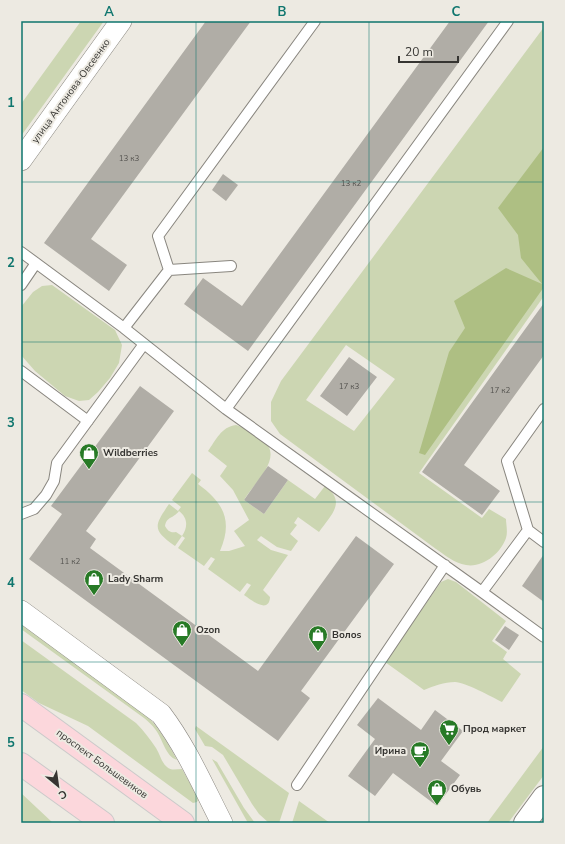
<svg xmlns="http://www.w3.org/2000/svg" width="565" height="844" viewBox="0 0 565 844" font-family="'Nunito Sans',sans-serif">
  <rect width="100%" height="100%" fill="#edeae2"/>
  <path fill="#ccd6b2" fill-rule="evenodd" d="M81 21H104L21 136V104Z
    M544 27V296L419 473 482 518 489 509 506 519C506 524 508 532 506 538 501 553 483 568 466 565 454 563 445 555 436 549L280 434 271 421V402L281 381ZM346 345 395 379 354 431 306 400Z
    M52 285 115 330 122 345 119 363 110 378 98 392 89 400 79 401 65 396 35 371 21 355V307L33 292 42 286Z
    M236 425C245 428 251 433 258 438 261 440 265 442 268 446 279 462 252 486 244 500L264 514 288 480 315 499 325 486C347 502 331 515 319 532L298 517 294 523 297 525 290 534 298 541 291 551 277 547 261 536 257 540 271 550 288 555 263 590 270 597C269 615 250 599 244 595L251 585 247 583 240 592 208 569 215 559 211 557 204 566 178 548 185 538 182 536 175 546C152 530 154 526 169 504L178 511 181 507 172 500 192 473 201 480 198 484C224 503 233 521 220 551H229L245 546 234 531 249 520 233 490 220 476 227 466 208 451C216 440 221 427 236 425ZM179 511C188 518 188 527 182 536L176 532C170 533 168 531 165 526 167 516 173 519 179 511Z
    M448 579 456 582 506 621 492 641 507 652 503 659 521 674 502 702C492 697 465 682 455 682 444 682 434 686 424 690L385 662 441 582Z
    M21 624 146 715C160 729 168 743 177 760 165 756 163 739 155 729 152 725 148 721 144 718L21 629Z
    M21 640 136 723C144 731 150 739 156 748 160 754 161 762 167 767 171 771 177 769 182 769L197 796 198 800 197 802 193 803 88 726 39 703 21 690Z
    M196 726 289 793 279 823H269L259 814 252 804 223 755 212 747 205 746 195 729Z
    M544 746V775L508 823H487Z
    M212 759 217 762 244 808 255 823H248Z
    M21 793 53 823H21Z
    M299 801 330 823H292Z"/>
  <path fill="#aebf83" d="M544 147V287L425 455 419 453 449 352 465 328 454 301 506 268 542 284 521 258 518 235 498 208Z"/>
  <path fill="#b0ada6" d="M206 21H251L91 239 127 265 109 291 44 243Z
    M450 21H489L248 351 184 304 203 278 242 306Z
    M223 174 238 185 226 201 212 190Z
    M544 303V355L464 465 500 491 482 515 422 472Z
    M349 357 377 377 347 416 320 396Z
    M140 386 174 411 86 531 96 539 90 548 258 671 356 536 394 564 301 691 310 698 278 741 29 559 62 514 51 506Z
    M268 466 288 480 264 514 244 500Z
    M544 554V602L522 586Z
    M505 626 519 635 509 650 495 640Z
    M378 698 421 730 435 710 463 731 441 761 460 775 437 806 393 773 375 796 348 776 375 739 357 725Z"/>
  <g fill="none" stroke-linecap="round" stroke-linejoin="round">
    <g stroke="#89867f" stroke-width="12">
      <path id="service" d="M21 252 124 328 226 409 356 502 482 592 544 637
        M169 270 231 266
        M21 285 36 263
        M124 328 169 270 158 236 315 21
        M21 371 88 421
        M226 409 508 21
        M21 514 34 509 46 495 54 481 57 463 144 344
        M528 530 544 542
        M482 592 528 530 507 461 544 409
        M297 785 445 565"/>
    </g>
    <g stroke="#89867f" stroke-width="22">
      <path id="minor" d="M21 160 121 21
        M21 611 161 714C186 747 203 786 222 823"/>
    </g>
    <g stroke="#89867f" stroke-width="24">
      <path id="tertiary" d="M525 823 544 797"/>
    </g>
    <g stroke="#cbcaca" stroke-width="24">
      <path id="primary" d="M21 705 183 823
        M21 764 103 823"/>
    </g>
    <use href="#service" stroke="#fff" stroke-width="10"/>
    <use href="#minor" stroke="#fff" stroke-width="21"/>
    <use href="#tertiary" stroke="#fff" stroke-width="22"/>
    <use href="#primary" stroke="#fcd7dc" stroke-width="22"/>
  </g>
  <path fill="none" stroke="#0f766e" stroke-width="1" stroke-opacity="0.55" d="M196 21V823M369 21V823M21 182H544M21 342H544M21 502H544M21 662H544"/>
  <defs>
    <g id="shop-pin" transform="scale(1)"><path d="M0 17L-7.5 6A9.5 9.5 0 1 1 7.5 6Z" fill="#277a26" stroke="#edeae2"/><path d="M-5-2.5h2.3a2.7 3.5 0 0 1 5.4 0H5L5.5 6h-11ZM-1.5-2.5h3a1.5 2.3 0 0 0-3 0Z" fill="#fff"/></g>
    <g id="supermarket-pin" transform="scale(1)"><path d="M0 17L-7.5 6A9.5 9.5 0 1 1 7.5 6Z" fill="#277a26" stroke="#edeae2"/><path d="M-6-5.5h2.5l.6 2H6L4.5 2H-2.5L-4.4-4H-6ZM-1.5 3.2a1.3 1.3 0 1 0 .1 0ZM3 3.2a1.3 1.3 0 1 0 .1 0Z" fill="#fff"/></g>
    <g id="cafe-pin" transform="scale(1)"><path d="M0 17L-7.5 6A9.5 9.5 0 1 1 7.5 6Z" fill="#277a26" stroke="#edeae2"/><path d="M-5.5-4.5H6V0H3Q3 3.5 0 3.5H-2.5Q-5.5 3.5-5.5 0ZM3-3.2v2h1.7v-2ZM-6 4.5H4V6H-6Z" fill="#fff"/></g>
  </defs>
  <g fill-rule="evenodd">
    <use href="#shop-pin" x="89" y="453"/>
    <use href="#shop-pin" x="94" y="579"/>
    <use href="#shop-pin" x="182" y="630"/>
    <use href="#shop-pin" x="318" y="635"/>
    <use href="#supermarket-pin" x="449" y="729"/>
    <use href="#cafe-pin" x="420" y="751"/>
    <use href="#shop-pin" x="437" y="789"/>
  </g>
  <g text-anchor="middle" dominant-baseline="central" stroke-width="4" stroke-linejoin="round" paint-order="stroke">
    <g font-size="8" fill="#54534f">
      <text x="129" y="158">13 к3</text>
      <text x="351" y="183">13 к2</text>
      <text x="349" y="386">17 к3</text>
      <text x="500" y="390">17 к2</text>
      <text x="70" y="561">11 к2</text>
    </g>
    <g font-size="10" fill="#363532" stroke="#edeae2">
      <text transform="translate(71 91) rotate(-54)">улица Антонова-Овсеенко</text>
      <text transform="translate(102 764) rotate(36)">проспект Большевиков</text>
    </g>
    <g font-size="10" font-weight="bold" fill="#363532" stroke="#edeae2" text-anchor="start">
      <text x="103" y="453">Wildberries</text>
      <text x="108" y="579">Lady Sharm</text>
      <text x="196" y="630">Ozon</text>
      <text x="332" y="635">Волоs</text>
      <text x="463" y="729">Прод маркет</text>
      <text x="406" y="751" text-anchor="end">Ирина</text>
      <text x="451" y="789">Обувь</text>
    </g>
  </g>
  <rect width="565" height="844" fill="none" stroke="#edeae2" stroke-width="44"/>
  <g transform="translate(58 786) rotate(151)" stroke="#edeae2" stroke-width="3" paint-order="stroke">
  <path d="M0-3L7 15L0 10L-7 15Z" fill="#363532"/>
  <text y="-6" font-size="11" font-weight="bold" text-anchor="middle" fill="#363532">С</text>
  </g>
  <path d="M399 56v6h59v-6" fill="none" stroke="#363532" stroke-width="2"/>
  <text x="405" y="56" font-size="12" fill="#363532" stroke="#edeae2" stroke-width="3" paint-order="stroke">20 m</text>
  <rect x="22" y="22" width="521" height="800" fill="none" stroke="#0f766e" stroke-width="1.5"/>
  <g font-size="13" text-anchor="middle" font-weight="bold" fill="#0f766e">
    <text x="109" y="16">A</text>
    <text x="282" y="16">B</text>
    <text x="456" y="16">C</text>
    <text x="11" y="107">1</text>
    <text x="11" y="267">2</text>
    <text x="11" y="427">3</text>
    <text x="11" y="587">4</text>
    <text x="11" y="747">5</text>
  </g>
</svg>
